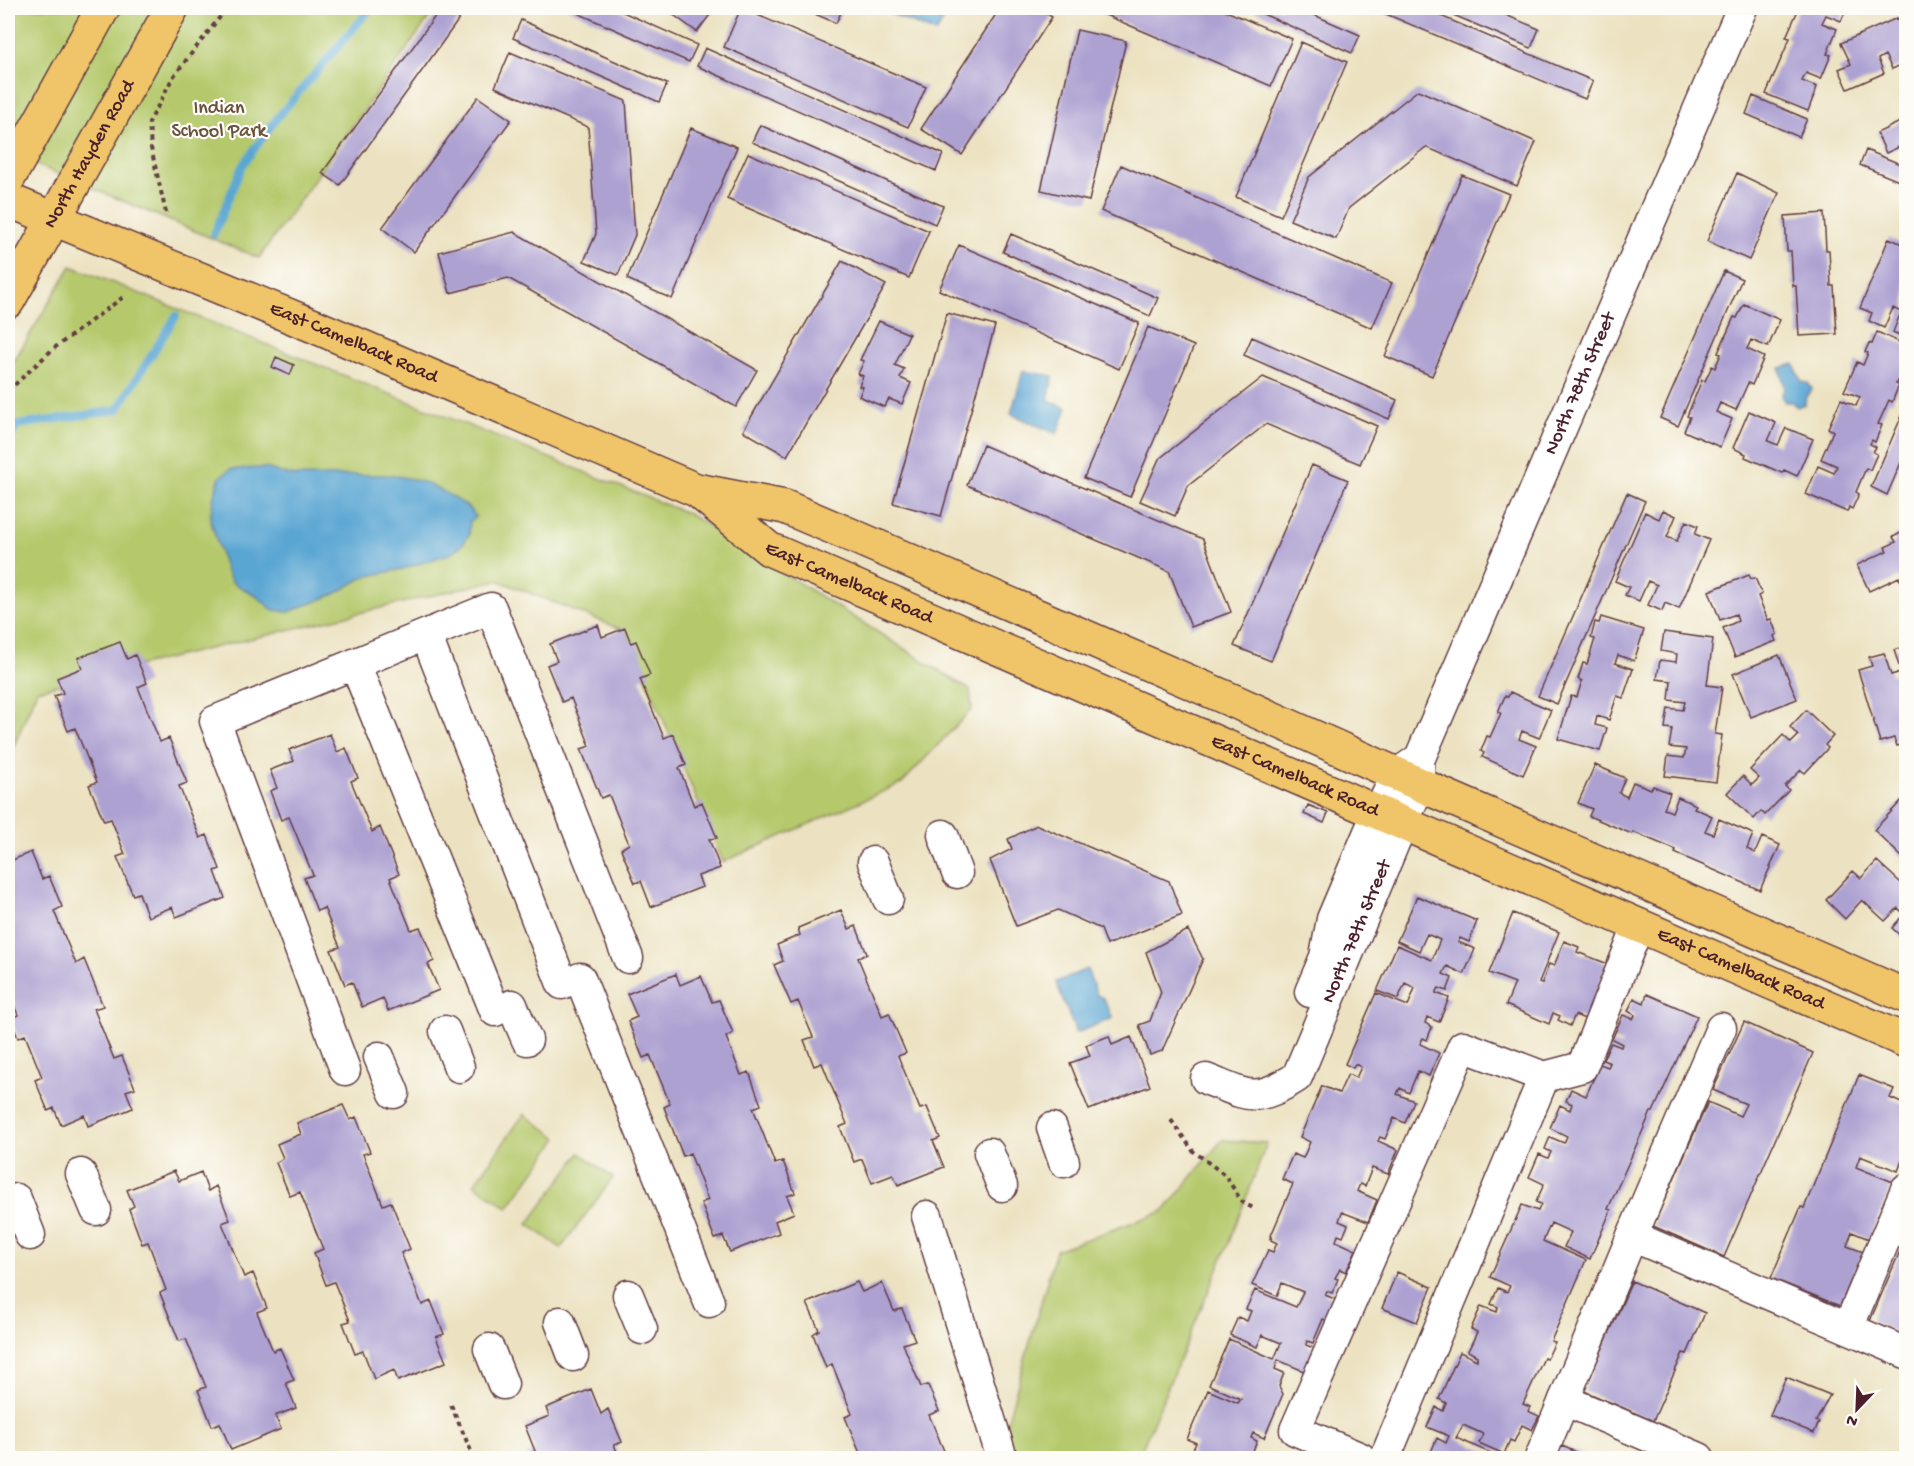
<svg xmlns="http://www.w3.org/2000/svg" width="1914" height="1466" viewBox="0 0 1914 1466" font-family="'Gochi Hand',sans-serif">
  <rect width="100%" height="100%" fill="#fdfcf7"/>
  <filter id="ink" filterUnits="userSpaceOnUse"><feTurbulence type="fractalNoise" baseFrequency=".0167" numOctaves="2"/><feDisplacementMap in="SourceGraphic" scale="12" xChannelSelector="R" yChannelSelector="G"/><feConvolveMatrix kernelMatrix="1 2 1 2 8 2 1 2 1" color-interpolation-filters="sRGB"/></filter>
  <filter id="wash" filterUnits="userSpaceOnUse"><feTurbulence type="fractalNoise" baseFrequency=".008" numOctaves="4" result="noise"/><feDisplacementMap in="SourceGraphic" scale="24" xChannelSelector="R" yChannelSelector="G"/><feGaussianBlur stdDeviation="1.35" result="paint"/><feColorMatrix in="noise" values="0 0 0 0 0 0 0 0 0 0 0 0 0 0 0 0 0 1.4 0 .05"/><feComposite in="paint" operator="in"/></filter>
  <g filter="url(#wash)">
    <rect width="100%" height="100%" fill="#ece2c1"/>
    <path fill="#b5c96c" stroke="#80744c" stroke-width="1.5" d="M8 8H436L259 258 8 153Z
      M71 266 689 514 970 690 972 709 902 783 723 862 626 631 497 580 37 690 8 760V371Z
      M524 1114 558 1138 508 1208 474 1184Z
      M1222 1140 1267 1143 1230 1240 1138 1458H1001L1000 1447 1056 1250 1164 1211Z
      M580 1153 613 1178 561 1248 528 1224Z"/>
    <path fill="#5aa6d3" stroke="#52627f" stroke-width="1.5" d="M892 8H951L936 33 890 13Z
      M1794 364 1802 382 1808 383 1812 389 1811 392 1806 396 1805 404 1797 407 1791 402H1785L1781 396 1785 388 1780 368Z
      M1023 371 1053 376 1048 400 1067 408 1057 434 1011 414Z
      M266 468C276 471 287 476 298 476 353 479 402 463 451 496 461 502 470 507 476 517L470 521 469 535 462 545 452 553 403 569 364 577 335 594 289 612 273 610 256 596 232 582 225 569 210 518 214 495 220 477 231 469Z
      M1087 969 1097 995 1103 998 1113 1018 1076 1033 1056 982Z"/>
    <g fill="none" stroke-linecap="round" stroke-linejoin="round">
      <path stroke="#5aa6d3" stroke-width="8" d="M214 234 242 166 277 118 371 8
        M8 442 18 425 117 410 176 316"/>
    </g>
    <g id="blocks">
      <path fill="#ada1d2" d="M441 8H467L340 185 322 173Z
        M566 8H614L697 45 689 62Z
        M664 8H715L697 32Z
        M741 8 926 87 908 127 724 47Z
        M801 8H843L836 23Z
        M1000 8H1037L1052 17 962 155 921 129Z
        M1089 8H1219L1292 39 1271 86Z
        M1249 8H1298L1360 35 1352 53Z
        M1372 8H1422L1593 81 1585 99Z
        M1437 8H1489L1539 29 1531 48Z
        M1799 8H1847L1841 21 1826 15 1822 23 1837 29 1827 54 1831 55 1821 79 1806 73 1802 81 1817 87 1808 111 1766 94 1790 38 1786 37Z
        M1897 18 1899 21 1906 18V63L1892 69 1885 55 1878 59 1884 73 1848 89 1839 69 1851 64 1841 43Z
        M521 20 667 84 659 102 513 38Z
        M1077 30 1126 41 1089 201 1041 190Z
        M1301 42 1347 62 1281 216 1236 197Z
        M705 48 943 154 936 171 697 66Z
        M510 52 626 101 635 235 618 275 584 261 596 234 588 127 495 87Z
        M1418 90 1536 142 1517 186 1426 147 1349 208 1336 239 1290 220 1309 177Z
        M1753 96 1807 119 1799 137 1746 114Z
        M478 97 511 120 414 252 382 228Z
        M1906 119V144L1886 153 1877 133Z
        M760 125 943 206 935 224 752 142Z
        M691 128 737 147 672 299 627 279Z
        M1866 150 1905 166 1899 181 1860 165Z
        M748 153 929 231 909 278 727 199Z
        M1121 165 1392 283 1372 328 1101 211Z
        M1737 173 1779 193 1749 260 1707 241Z
        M1462 175 1509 194 1432 376 1385 356Z
        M1824 213 1826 250H1829L1831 286H1834L1837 334 1799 336 1796 286H1793L1791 251H1787L1785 216Z
        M514 232 757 370 736 407 508 278 450 293 439 252Z
        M1011 234 1158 298 1150 316 1003 252Z
        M1889 238 1904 245 1906 238V338L1893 332 1901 312 1893 308 1884 328 1869 321 1872 313 1860 308Z
        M959 245 1139 323 1119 369 939 290Z
        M842 261 886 285 787 456 743 431Z
        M1724 271 1742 279 1678 426 1660 418Z
        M1744 304 1780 320 1768 347 1751 340 1747 349 1764 357 1752 385 1748 383 1736 410 1720 403 1716 412 1732 419 1720 447 1684 431 1690 417 1687 416 1702 380 1705 381 1712 366 1715 368 1721 354 1718 353 1734 317 1737 318Z
        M947 313 995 326 941 516 893 503Z
        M879 321 909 334 895 365 904 369 900 378 911 383 902 404 889 399 884 407 859 396 863 387 859 386 863 376 858 374 864 361 860 360Z
        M1148 327 1194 346 1130 497 1084 478Z
        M1877 332 1906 345V365L1899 382 1897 381 1896 384 1899 385 1892 402 1889 400 1878 424 1882 425 1875 442 1872 440 1870 444 1876 447 1873 452 1877 454 1870 470 1866 468 1856 492 1859 494 1852 509 1849 507 1847 512 1806 494 1818 466 1834 473 1837 466 1821 459 1833 431 1828 428 1841 399 1856 406 1860 397 1844 391 1857 362 1863 365 1868 353 1865 352 1869 343 1872 344Z
        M1252 337 1397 400 1389 419 1244 355Z
        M276 357 294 365 290 375 272 367Z
        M1263 377 1377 426 1360 464 1266 424 1188 486 1175 516 1140 501 1159 459Z
        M1906 406V451L1887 495 1871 487Z
        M1749 411 1776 423 1768 441 1778 445 1786 428 1813 439 1797 476 1784 470 1782 473 1745 457 1746 454 1733 448Z
        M983 445 1203 539 1231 612 1191 627 1169 571 967 485Z
        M1312 465 1348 480 1271 661 1234 646Z
        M1627 493 1645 501 1557 704 1538 696Z
        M1663 510 1676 516 1667 537 1677 541 1686 521 1698 526 1695 534 1709 540 1679 609 1665 603 1662 611 1648 605 1657 585 1648 581 1639 601 1625 595 1629 587 1615 581 1645 512 1659 519Z
        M1906 530V577L1900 580 1899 577 1869 591 1857 565 1887 551 1885 547 1896 542 1893 537Z
        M1749 575 1751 579 1755 578 1762 594 1758 596 1768 620 1771 619 1777 634 1774 636 1776 641 1735 657 1723 628 1738 621 1736 614 1720 620 1709 591Z
        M1601 617 1644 630 1634 661 1618 655 1615 663 1633 669 1623 698 1617 696 1609 720 1597 716 1595 725 1607 728 1600 751 1558 739 1571 696 1577 697 1582 681 1578 679 1583 663 1587 664 1595 639 1591 638 1595 622 1599 623Z
        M598 625 602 637 625 628 631 643 636 641 650 675 640 679 664 738 673 734 686 765 679 768 694 806 702 802 717 838 709 839 720 868 698 876 702 887 651 907 641 881 635 883 621 849 629 844 609 795 601 798 581 749 590 746 571 698 562 702 547 665 557 661 550 644Z
        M1664 632 1713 639 1707 685 1722 687 1715 734 1722 735 1716 782 1665 776 1668 756 1684 758 1686 749 1669 747 1672 729 1665 728 1668 708 1683 710 1685 702 1669 700 1671 681 1657 679 1660 660 1676 662 1677 654 1661 651Z
        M120 642 127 659 135 655 147 683 138 687 160 742 169 738 187 783 179 786 200 838 207 835 220 869 215 871 225 898 176 917 172 907 148 917 139 893 133 895 117 857 125 854 111 819 104 821 89 785 97 782 75 728 68 731 54 696 63 693 57 678 82 668 78 658Z
        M1906 646V720L1905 721 1906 743 1897 746 1894 738 1880 742 1858 670 1872 666 1869 657 1884 653 1891 675 1901 672 1894 650Z
        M1779 655 1797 699 1751 717 1733 674Z
        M1510 692 1551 710 1539 738 1522 731 1519 739 1536 746 1523 775 1482 757 1484 753 1481 751 1487 736 1490 737 1501 713 1498 712 1505 696 1508 697Z
        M1806 710 1833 736 1825 745 1828 748 1805 773 1801 770 1785 786 1789 790 1765 815 1761 811 1754 819 1727 793 1743 776 1752 785 1759 778 1750 770 1783 735 1791 743 1798 736 1790 727Z
        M330 734 337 752 346 748 358 778 351 781 372 832 380 827 399 874 390 878 411 930 420 927 434 961 428 964 439 990 388 1011 383 998 362 1007 352 982 345 985 331 950 340 947 324 908 317 911 304 878 313 875 289 817 281 820 270 791 277 788 270 770 294 761 289 750Z
        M1595 765 1625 778 1619 793 1627 797 1633 782 1651 789 1653 786 1670 793 1664 809 1672 812 1678 797 1696 805 1694 808 1712 816 1705 831 1713 834 1719 819 1753 834 1747 849 1755 853 1762 837 1780 845 1760 890 1675 853 1676 850 1633 832 1632 834 1589 816 1592 809 1578 803Z
        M1906 796V854L1903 858 1874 830Z
        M1308 805 1328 813 1324 823 1304 814Z
        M1037 825 1169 881 1182 915 1107 945 1101 929 1058 910 1016 926 990 860 1012 849 1008 839Z
        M31 852 42 879 49 876 62 907 54 911 76 964 84 959 103 1006 94 1009 114 1059 122 1056 135 1088 126 1091 133 1108 88 1126 84 1115 61 1125 54 1108 48 1111 35 1080 42 1077 25 1035 18 1038 10 1018 18 1015 8 990V862Z
        M1877 861 1901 883 1904 880 1906 882V941L1892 928 1904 914 1898 908 1885 921 1862 900 1845 919 1826 900 1853 871 1861 878Z
        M1417 896 1477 921 1469 942 1460 938 1458 942 1475 949 1464 974 1447 966 1443 974 1452 978 1447 991 1439 988 1436 993 1449 998 1439 1022 1427 1017 1425 1023 1432 1027 1427 1040 1423 1038 1420 1044 1439 1053 1429 1076 1418 1071 1409 1093 1400 1088 1397 1094 1414 1101 1405 1123 1394 1118 1385 1139 1380 1137 1378 1141 1398 1150 1388 1174 1372 1168 1365 1186 1360 1184 1357 1191 1377 1200 1368 1222 1342 1212 1339 1221 1348 1225 1343 1237 1338 1235 1336 1241 1356 1250 1346 1272 1340 1269 1335 1278 1338 1279 1332 1293 1327 1291 1325 1295 1337 1300 1328 1321 1323 1319 1313 1343 1307 1341 1306 1345 1316 1349 1306 1372 1278 1360 1275 1369 1284 1373 1279 1386 1283 1394 1264 1438 1253 1433 1251 1438 1257 1441 1250 1458H1189L1196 1443 1187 1439 1208 1390 1238 1403 1241 1399 1209 1385 1229 1339 1274 1359 1281 1343 1262 1335 1257 1347 1230 1335 1238 1317 1247 1321 1251 1311 1246 1309 1255 1290 1296 1307 1303 1292 1282 1283 1277 1296 1252 1285 1268 1250 1273 1252 1277 1243 1271 1240 1272 1237 1270 1238 1293 1184 1282 1179 1293 1154 1303 1158 1310 1142 1300 1137 1322 1086 1339 1093 1348 1074 1356 1078 1361 1067 1355 1064 1353 1068 1345 1064 1376 993 1408 1006 1415 988 1405 983 1398 999 1377 991 1397 945 1432 960 1440 940 1427 934 1419 951 1397 941Z
        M841 910 849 929 856 926 867 954 858 958 882 1016 889 1013 906 1053 898 1056 920 1109 927 1107 940 1138 933 1141 944 1167 898 1185 893 1175 872 1183 862 1159 854 1162 840 1127 847 1124 822 1063 814 1066 804 1040 813 1037 798 1001 791 1004 774 965 783 961 777 945 800 935 798 928Z
        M1513 913 1559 932 1539 982 1542 983 1549 964 1554 966 1564 941 1579 947 1577 952 1608 964 1585 1019 1575 1015 1570 1026 1558 1020 1560 1016 1553 1013 1549 1024 1506 1005 1515 983 1489 973Z
        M1188 930 1203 959 1162 1051 1150 1055 1139 1025 1150 1021 1161 992 1146 952Z
        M676 974 680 985 701 976 712 1002 719 1000 733 1033 726 1037 741 1075 749 1072 761 1105 753 1108 775 1164 783 1161 795 1193 787 1196 794 1213 775 1221 779 1233 730 1252 723 1236 715 1239 701 1203 708 1200 690 1153 683 1156 664 1107 670 1104 650 1055 643 1058 628 1021 637 1017 627 994Z
        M1647 994 1697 1016 1653 1112H1651L1608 1209 1611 1210 1590 1259 1564 1247 1571 1232 1551 1223 1543 1241 1586 1260 1551 1341 1555 1342 1547 1359 1544 1358 1523 1404 1530 1407 1528 1411 1539 1416 1532 1430 1522 1425 1514 1442 1510 1440 1504 1454 1479 1443 1483 1434 1463 1425 1456 1438 1502 1458H1422L1424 1454 1434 1458 1435 1454 1431 1452 1437 1438 1446 1443 1449 1436 1427 1427 1436 1407 1443 1411 1446 1403 1439 1399 1460 1352 1477 1360V1356L1468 1351 1477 1332 1471 1329 1481 1306 1497 1312 1498 1307 1491 1304 1498 1288 1507 1292 1510 1286 1490 1277 1522 1205 1538 1211 1541 1204 1536 1202 1544 1184 1529 1177 1539 1154 1548 1158 1551 1152 1545 1149 1550 1137 1564 1143 1567 1136 1550 1128 1560 1105 1570 1110 1572 1104 1566 1101 1571 1089 1586 1096 1600 1064 1608 1067 1610 1063 1603 1060 1611 1043 1621 1047 1622 1044 1612 1039 1623 1015 1633 1019 1635 1015 1628 1011 1634 998 1644 1003Z
        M1744 1022 1813 1053 1724 1257 1653 1226 1708 1102 1740 1116 1746 1104 1713 1090Z
        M1109 1036 1112 1045 1131 1037 1150 1086 1089 1110 1070 1063 1090 1056 1086 1045Z
        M1859 1075 1894 1089 1890 1098 1906 1105V1150L1898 1171 1860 1156 1856 1167 1893 1182 1869 1239 1852 1232 1847 1246 1863 1252 1840 1306 1771 1278 1801 1207 1804 1208Z
        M343 1105 350 1120 356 1117 370 1152 363 1154 383 1205 391 1202 410 1249 401 1253 422 1305 431 1301 444 1334 436 1337 446 1362 398 1381 394 1370 374 1379 363 1351 355 1354 343 1323 350 1321 334 1282 326 1285 314 1253 323 1249 300 1192 290 1196 276 1163 283 1158 277 1144 301 1134 297 1123Z
        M174 1171 179 1181 201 1172 208 1191 216 1186 230 1220 222 1223 244 1277 253 1273 267 1308 257 1312 273 1351 280 1348 294 1380 286 1383 296 1408 275 1416 281 1429 231 1450 220 1423 212 1426 198 1390 206 1387 186 1339 179 1341 160 1293 166 1290 148 1242 142 1244 129 1209 134 1206 127 1190Z
        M1906 1237V1337L1870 1321Z
        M1397 1272 1432 1287 1417 1322 1382 1308Z
        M1632 1281 1705 1313 1687 1354 1683 1353 1653 1421 1584 1391Z
        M857 1282 862 1292 882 1283 894 1311 902 1309 915 1340 903 1344 921 1387 928 1385 939 1411 929 1415 947 1458H862L845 1417 852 1414 832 1364 826 1368 813 1334 819 1330 807 1303Z
        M1786 1377 1830 1395 1816 1421 1819 1422 1814 1433 1770 1415Z
        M591 1389 601 1414 608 1409 622 1442 614 1445 620 1458H529L527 1454 535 1451 525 1426 549 1416 546 1408Z
        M1562 1446 1590 1458H1556Z"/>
    </g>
  </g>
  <g filter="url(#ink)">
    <use href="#blocks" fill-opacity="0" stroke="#623c42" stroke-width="1.5"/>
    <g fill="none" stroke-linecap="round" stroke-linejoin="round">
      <g stroke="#623c42" stroke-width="33">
        <g id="minor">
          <path d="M426 635 562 984"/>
          <path d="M355 664 495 1011"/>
          <path d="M943 835 957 873"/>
          <path d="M873 862 888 899"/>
          <path d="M580 978 709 1302"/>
          <path d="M1310 992 1325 957 1332 919 1369 832 1397 774 1416 761"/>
          <path d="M512 1005 527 1040"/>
          <path d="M445 1031 459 1067"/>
          <path d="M379 1057 394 1093"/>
          <path d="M345 1070 215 721 491 608 628 958"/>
          <path id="s1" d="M1206 1079C1250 1096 1254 1104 1297 1077L1394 843 1420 784 1419 760 1742 8"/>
          <path d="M1052 1128 1064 1162"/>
          <path d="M989 1153 1002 1186"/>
          <path d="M81 1174 96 1210"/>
          <path d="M16 1199 30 1235"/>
          <path d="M927 1216 1002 1458"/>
          <path d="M1632 1236 1721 1028"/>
          <path d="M628 1295 642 1329"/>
          <path d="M560 1322 573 1356"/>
          <path d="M1848 1328 1906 1189"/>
          <path d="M489 1349 503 1384"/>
          <path d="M1564 1400 1699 1458"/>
          <path d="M1361 1458 1295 1430 1463 1046 1544 1077"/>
          <path d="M1385 1458 1544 1077 1582 1067 1638 927"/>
          <path d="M1540 1458 1632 1236 1906 1353"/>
        </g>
      </g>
      <g stroke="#623c42" stroke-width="36">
        <g id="major">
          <path d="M8 179 103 8"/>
          <path id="s2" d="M8 200 314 326 696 490 785 507 853 536 1236 702 1441 794 1906 996"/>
          <path id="s3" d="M8 301 172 8"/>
          <path id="s4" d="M699 492 769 549 1906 1041"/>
        </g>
      </g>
      <path stroke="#623c42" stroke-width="4" stroke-dasharray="4.5 4.5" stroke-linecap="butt" d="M166 213 151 148 149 123 173 77 227 8
        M8 391 53 349 126 295
        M1171 1120 1193 1151 1225 1175 1242 1202 1253 1208
        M451 1405 474 1458"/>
      <use href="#minor" stroke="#fff" stroke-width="30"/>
      <use href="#major" stroke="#f0c469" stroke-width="33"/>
    </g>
  </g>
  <g text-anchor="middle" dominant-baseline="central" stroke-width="4.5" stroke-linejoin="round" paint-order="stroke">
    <g font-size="20" fill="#6a523e" stroke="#fdfcf7">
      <text x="219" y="109">Indian<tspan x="219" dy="23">School Park</tspan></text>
    </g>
    <g font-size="20" fill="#4a1f2b" stroke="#fdfcf7">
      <text stroke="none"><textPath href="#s3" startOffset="168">North Hayden Road</textPath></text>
      <text stroke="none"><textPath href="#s2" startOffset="374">East Camelback Road</textPath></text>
      <text stroke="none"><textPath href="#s1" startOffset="849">North 78th Street</textPath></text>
      <text stroke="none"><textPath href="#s4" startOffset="177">East Camelback Road</textPath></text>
      <text stroke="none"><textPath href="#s4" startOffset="663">East Camelback Road</textPath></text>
      <text stroke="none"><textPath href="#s1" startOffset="255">North 78th Street</textPath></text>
      <text stroke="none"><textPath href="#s4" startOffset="1149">East Camelback Road</textPath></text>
    </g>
  </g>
  <rect width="1914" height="1466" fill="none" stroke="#fdfcf7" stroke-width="30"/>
  <g transform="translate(1857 1409) rotate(203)" stroke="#fdfcf7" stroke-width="4.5" paint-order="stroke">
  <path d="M0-4.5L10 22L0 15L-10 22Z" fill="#4a1f2b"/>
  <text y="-9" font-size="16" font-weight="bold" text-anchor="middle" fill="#4a1f2b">N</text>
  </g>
</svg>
